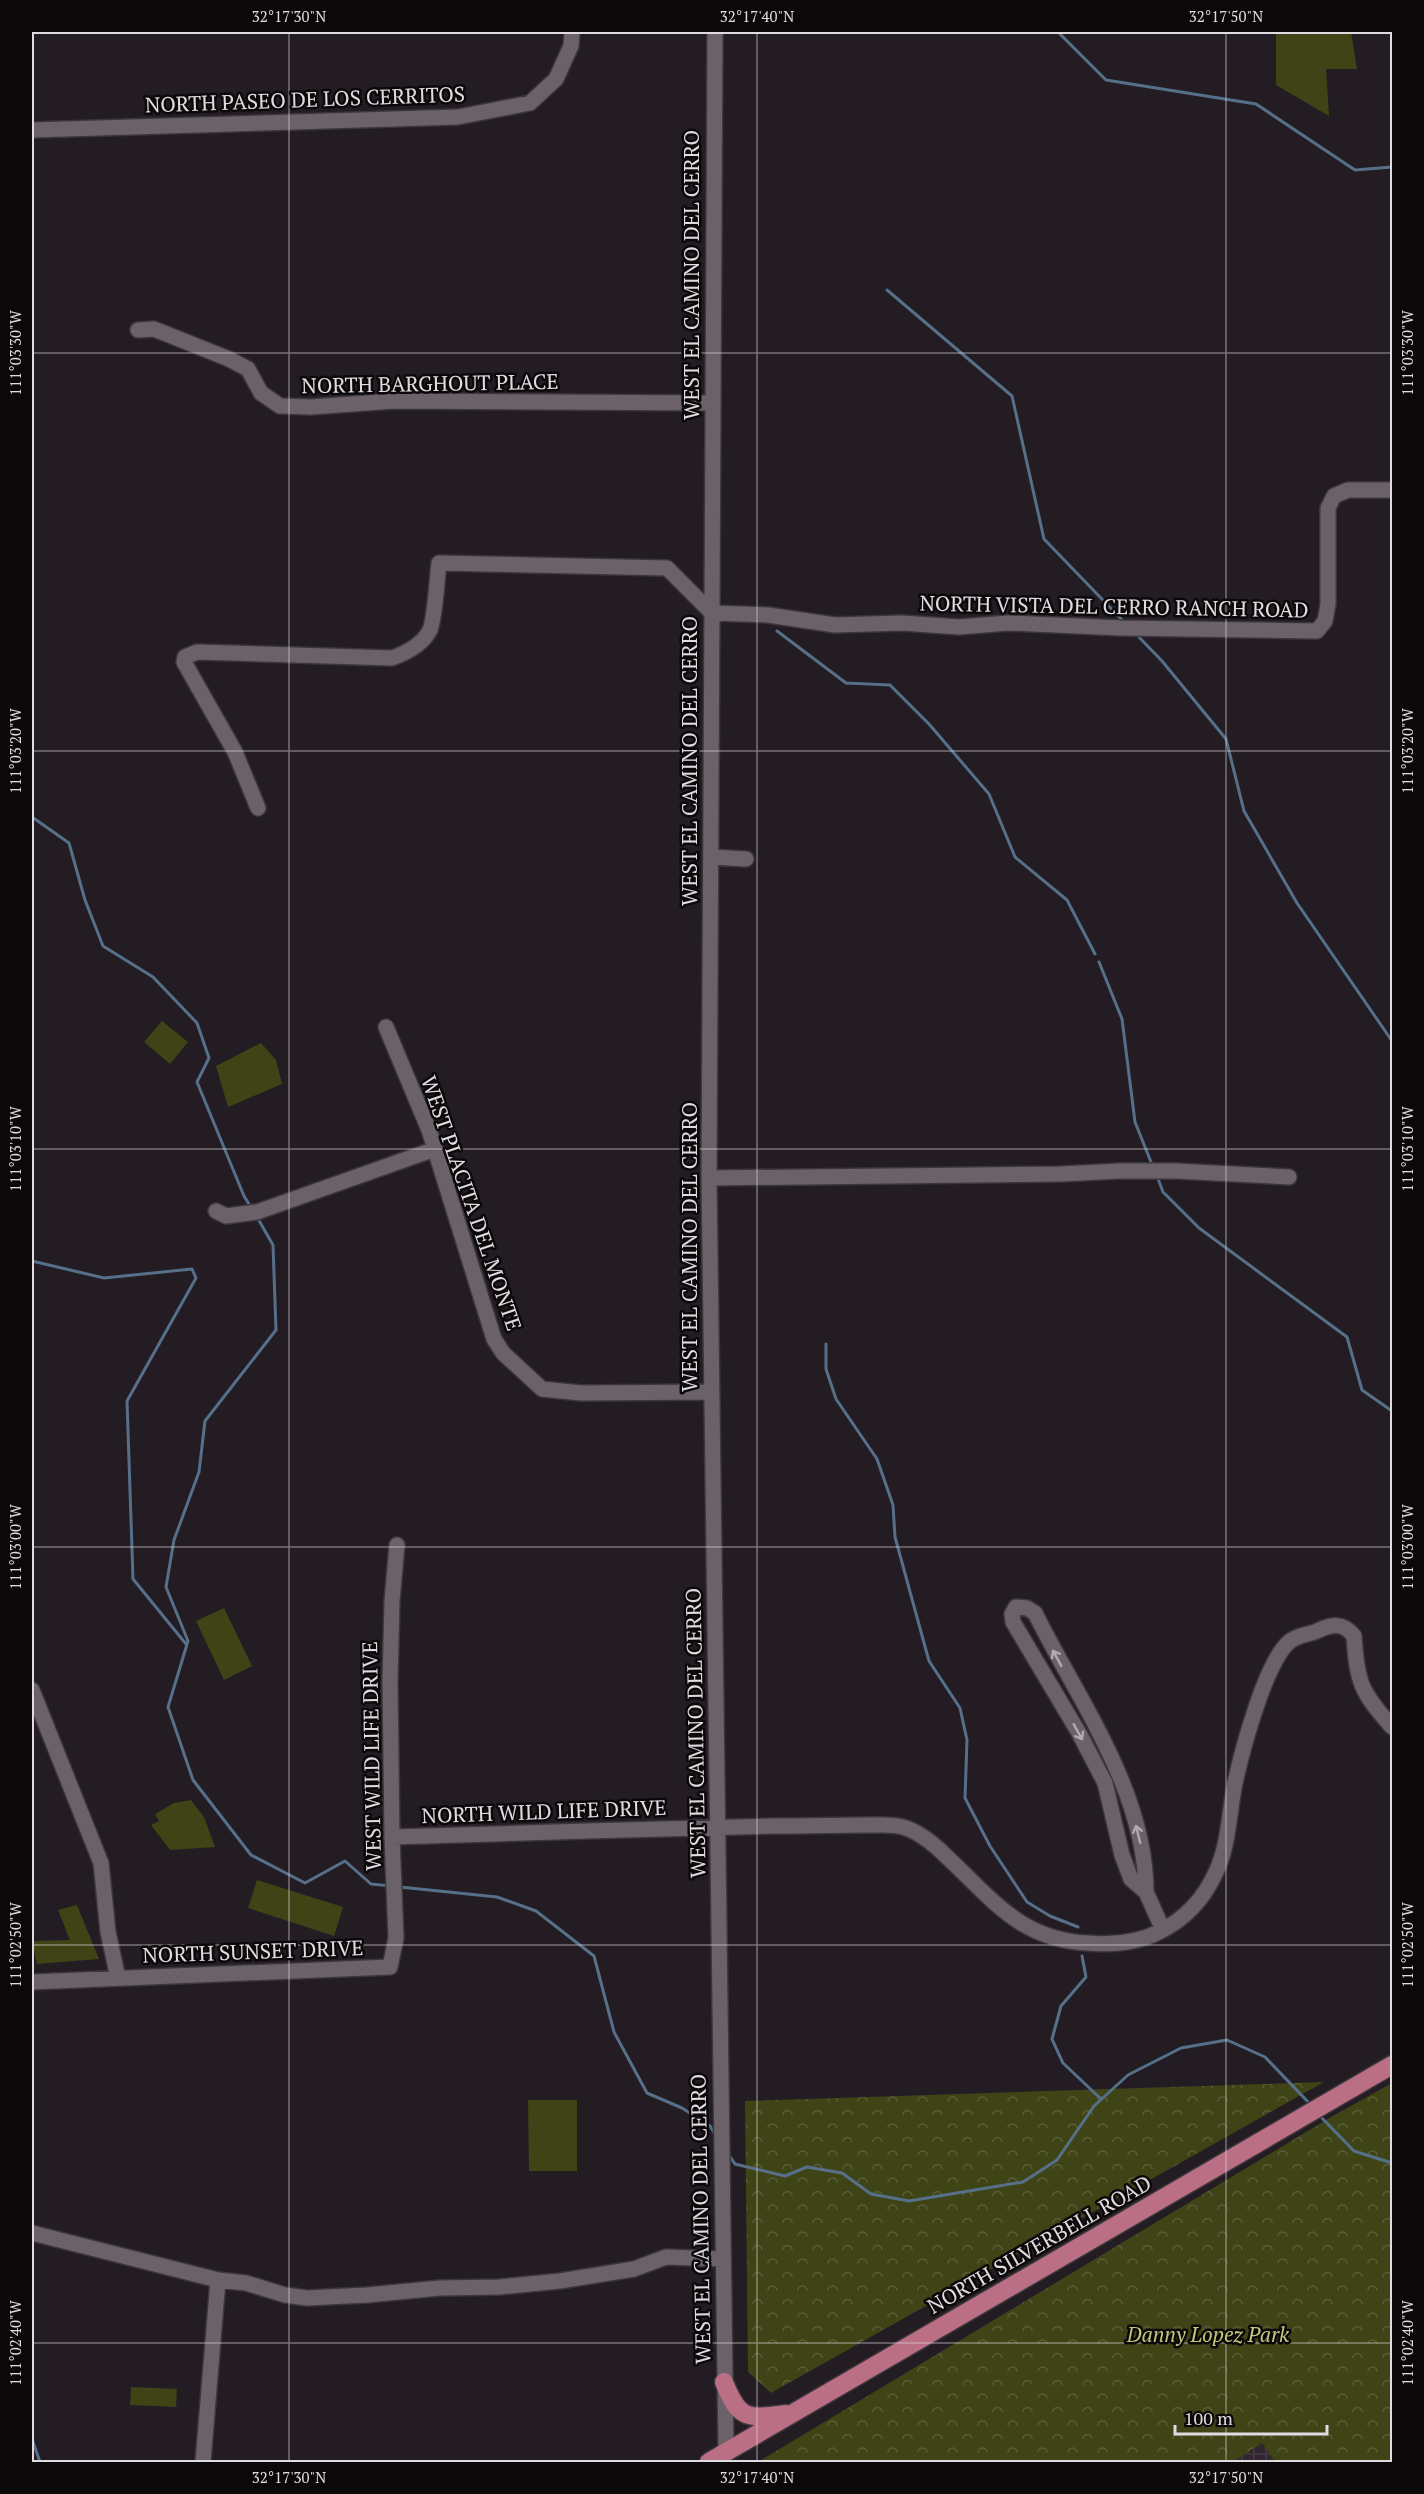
<svg xmlns="http://www.w3.org/2000/svg" width="1424" height="2494" viewBox="0 0 1424 2494" font-family="'PT Serif',serif">
  <defs>
    <pattern id="industrial-grid" width="8" height="8" patternUnits="userSpaceOnUse" patternTransform="scale(1.5)"><rect width="8" height="8" fill="#312530"/><path d="M0 4h8M4 0v8" fill="none" stroke="#453a44"/></pattern>
    <pattern id="forest-crowns" width="20" height="18" patternUnits="userSpaceOnUse" patternTransform="scale(1.5)"><rect width="20" height="18" fill="#3f4417"/><path d="M2 6a3 3 0 1 1 6 0M12 15a3 3 0 1 1 6 0" fill="none" stroke="#5a5e38"/></pattern>
  </defs>
  <rect width="100%" height="100%" fill="#231c23"/>
  <path fill="url(#industrial-grid)" d="M1262 2443 1275 2462H1233Z"/>
  <path fill="url(#forest-crowns)" d="M1324 2082 771 2393 748 2372 745 2101Z
    M1392 2083V2462H1275L1262 2443 1233 2462H758L1331 2117Z"/>
  <path fill="#3f4417" d="M1276 32H1351L1357 69H1326L1329 116 1276 85Z
    M162 1021 188 1042 170 1064 144 1042Z
    M261 1043 276 1060 282 1084 228 1107 216 1066Z
    M224 1608 252 1666 224 1680 196 1621Z
    M191 1800 204 1817 215 1847 170 1850 151 1825 159 1821 155 1814 174 1803Z
    M257 1880 343 1907 334 1936 248 1908Z
    M77 1905 99 1959 37 1964 32 1941 70 1940 58 1910Z
    M528 2100H577V2171H529Z
    M131 2387 177 2389 176 2407 130 2405Z"/>
  <g fill="none" stroke-linecap="round" stroke-linejoin="round">
    <path stroke="#557088" stroke-width="3" d="M1058 32 1106 80 1256 104 1355 170 1392 167
      M887 290 1012 396 1044 539 1125 623
      M777 631 846 683 890 685 929 724 989 794 1015 857 1067 900 1095 954
      M1136 634 1162 661 1226 739 1244 811 1297 903 1392 1041
      M32 817 69 843 85 900 103 946 153 977 197 1023 209 1058 197 1082 244 1196 252 1209
      M1099 962 1122 1019 1135 1122 1153 1167
      M1157 1176 1163 1192 1199 1228 1347 1337 1362 1390 1392 1411
      M257 1217 273 1245 276 1330 205 1421 199 1472 174 1540 166 1587 188 1641 168 1707 193 1780 251 1855 305 1883 345 1861 371 1884 391 1886
      M32 1261 104 1278 192 1269 196 1278 127 1401 133 1579 186 1644
      M826 1344V1369L836 1399 877 1459 893 1505 895 1537 929 1661 960 1708 967 1740 965 1798 990 1846 1027 1902 1050 1916 1078 1927
      M400 1887 497 1897 536 1911 594 1956 614 2032 647 2093 682 2108 710 2126 715 2134
      M1082 1956 1086 1977 1061 2006 1052 2039 1063 2063 1101 2099
      M1318 2114 1354 2151 1392 2163
      M727 2152 735 2164 785 2176 807 2167 842 2173 871 2194 909 2201 1023 2182 1057 2160 1094 2106 1128 2075 1181 2048 1227 2040 1265 2057 1310 2104
      M32 2439 40 2462"/>
    <g stroke="#3b363b" stroke-width="18">
      <path id="minor" d="M715 32 709 1178 726 2452
        M32 130 458 117 530 103 556 79 571 46 572 32
        M138 330 154 329 229 359 248 369 261 393 280 406 311 407 394 401 713 403
        M258 808 235 752 184 662 185 657 197 652 392 658C406 653 423 644 430 630 435 618 437 579 439 563L667 568 712 613 768 615 835 625 902 623 959 627 1008 623 1121 628 1317 631 1325 621 1328 604V508L1334 496 1348 490H1392
        M711 857 746 859
        M386 1027 429 1130 494 1339 503 1353 542 1389 581 1393 712 1392
        M709 1178 1060 1174 1120 1171H1176L1289 1177
        M216 1211 226 1216 257 1212 435 1149
        M32 1690 101 1863 108 1932 118 1978
        M392 1837C520 1833 647 1829 775 1826 808 1826 840 1825 872 1825 882 1825 894 1824 903 1827 920 1832 935 1845 947 1857 993 1900 1021 1940 1088 1943 1112 1945 1137 1943 1159 1932 1185 1919 1204 1899 1216 1872 1229 1845 1229 1812 1235 1783 1242 1751 1265 1663 1289 1642 1297 1635 1308 1635 1317 1631 1332 1624 1343 1622 1354 1636 1357 1683 1361 1692 1392 1727
        M1146 1892C1146 1791 1078 1700 1035 1613L1027 1608 1016 1607 1012 1614 1013 1622 1079 1733 1105 1783 1122 1855 1131 1879 1146 1892 1163 1930
        M32 1982 390 1967 396 1938 392 1837 390 1682 392 1601 397 1545
        M32 2233 218 2280 246 2283 285 2295 307 2298 367 2295 440 2288 499 2287 560 2281 634 2269 666 2257 723 2259
        M203 2462 218 2280"/>
    </g>
    <g stroke="#3b363b" stroke-width="21">
      <path id="major" d="M724 2382C739 2420 747 2419 786 2414
        M709 2462 1392 2065"/>
    </g>
    <use href="#minor" stroke="#6a6169" stroke-width="15"/>
    <use href="#major" stroke="#ba6f84" stroke-width="18"/>
  </g>
  <defs><path id="oneway-shaft" d="M-6 0H5M1.5-3L5.5 0L1.5 3" fill="none" stroke-width="1.6" stroke-linecap="round" stroke-linejoin="round" transform="scale(1.5)"/></defs>
  <g stroke="#b1aab0">
    <use href="#oneway-shaft" transform="translate(1057 1658) rotate(-119)"/>
    <use href="#oneway-shaft" transform="translate(1078 1732) rotate(61)"/>
    <use href="#oneway-shaft" transform="translate(1138 1834) rotate(-104)"/>
  </g>
  <path fill="none" stroke="#e0dbe0" stroke-width="1.5" stroke-opacity="0.45" d="M289 32V2462M757 32V2462M1226 32V2462M32 353H1392M32 751H1392M32 1149H1392M32 1547H1392M32 1945H1392M32 2343H1392"/>
  <g text-anchor="middle" dominant-baseline="central" stroke-width="5" stroke-linejoin="round" paint-order="stroke">
    <g font-size="21" fill="#e0dbe0" stroke="#0b080a">
      <text transform="translate(305 99) rotate(-2)">NORTH PASEO DE LOS CERRITOS</text>
      <text transform="translate(691 275) rotate(-90)">WEST EL CAMINO DEL CERRO</text>
      <text transform="translate(430 383) rotate(-1)">NORTH BARGHOUT PLACE</text>
      <text transform="translate(1114 606) rotate(1)">NORTH VISTA DEL CERRO RANCH ROAD</text>
      <text transform="translate(689 761) rotate(-90)">WEST EL CAMINO DEL CERRO</text>
      <text transform="translate(472 1203) rotate(71)">WEST PLACITA DEL MONTE</text>
      <text transform="translate(689 1247) rotate(-90)">WEST EL CAMINO DEL CERRO</text>
      <text transform="translate(695 1733) rotate(-91)">WEST EL CAMINO DEL CERRO</text>
      <text transform="translate(371 1756) rotate(-91)">WEST WILD LIFE DRIVE</text>
      <text transform="translate(544 1811) rotate(-2)">NORTH WILD LIFE DRIVE</text>
      <text transform="translate(253 1951) rotate(-2)">NORTH SUNSET DRIVE</text>
      <text transform="translate(700 2219) rotate(-91)">WEST EL CAMINO DEL CERRO</text>
      <text transform="translate(1039 2244) rotate(-30)">NORTH SILVERBELL ROAD</text>
    </g>
    <g font-size="21" font-style="italic" fill="#c0c97b" stroke="#0b080a">
      <text x="1208" y="2334">Danny Lopez Park</text>
    </g>
  </g>
  <rect width="1424" height="2494" fill="none" stroke="#0b080a" stroke-width="66"/>
  <path d="M1175 2425v9h152v-9" fill="none" stroke="#e0dbe0" stroke-width="3"/>
  <text x="1184" y="2425" font-size="18" fill="#e0dbe0" stroke="#0b080a" stroke-width="4.5" paint-order="stroke">100 m</text>
  <rect x="33" y="33" width="1358" height="2428" fill="none" stroke="#e0dbe0" stroke-width="2"/>
  <g font-size="15" text-anchor="middle" fill="#e0dbe0">
    <text x="289" y="22">32°17'30"N</text>
    <text x="757" y="22">32°17'40"N</text>
    <text x="1226" y="22">32°17'50"N</text>
    <text transform="translate(1408 353) rotate(-90)" y="5">111°03'30"W</text>
    <text transform="translate(16 353) rotate(-90)" y="5">111°03'30"W</text>
    <text transform="translate(16 751) rotate(-90)" y="5">111°03'20"W</text>
    <text transform="translate(1408 751) rotate(-90)" y="5">111°03'20"W</text>
    <text transform="translate(1408 1149) rotate(-90)" y="5">111°03'10"W</text>
    <text transform="translate(16 1149) rotate(-90)" y="5">111°03'10"W</text>
    <text transform="translate(1408 1547) rotate(-90)" y="5">111°03'00"W</text>
    <text transform="translate(16 1547) rotate(-90)" y="5">111°03'00"W</text>
    <text transform="translate(16 1945) rotate(-90)" y="5">111°02'50"W</text>
    <text transform="translate(1408 1945) rotate(-90)" y="5">111°02'50"W</text>
    <text transform="translate(16 2343) rotate(-90)" y="5">111°02'40"W</text>
    <text transform="translate(1408 2343) rotate(-90)" y="5">111°02'40"W</text>
    <text x="289" y="2483">32°17'30"N</text>
    <text x="757" y="2483">32°17'40"N</text>
    <text x="1226" y="2483">32°17'50"N</text>
  </g>
</svg>
